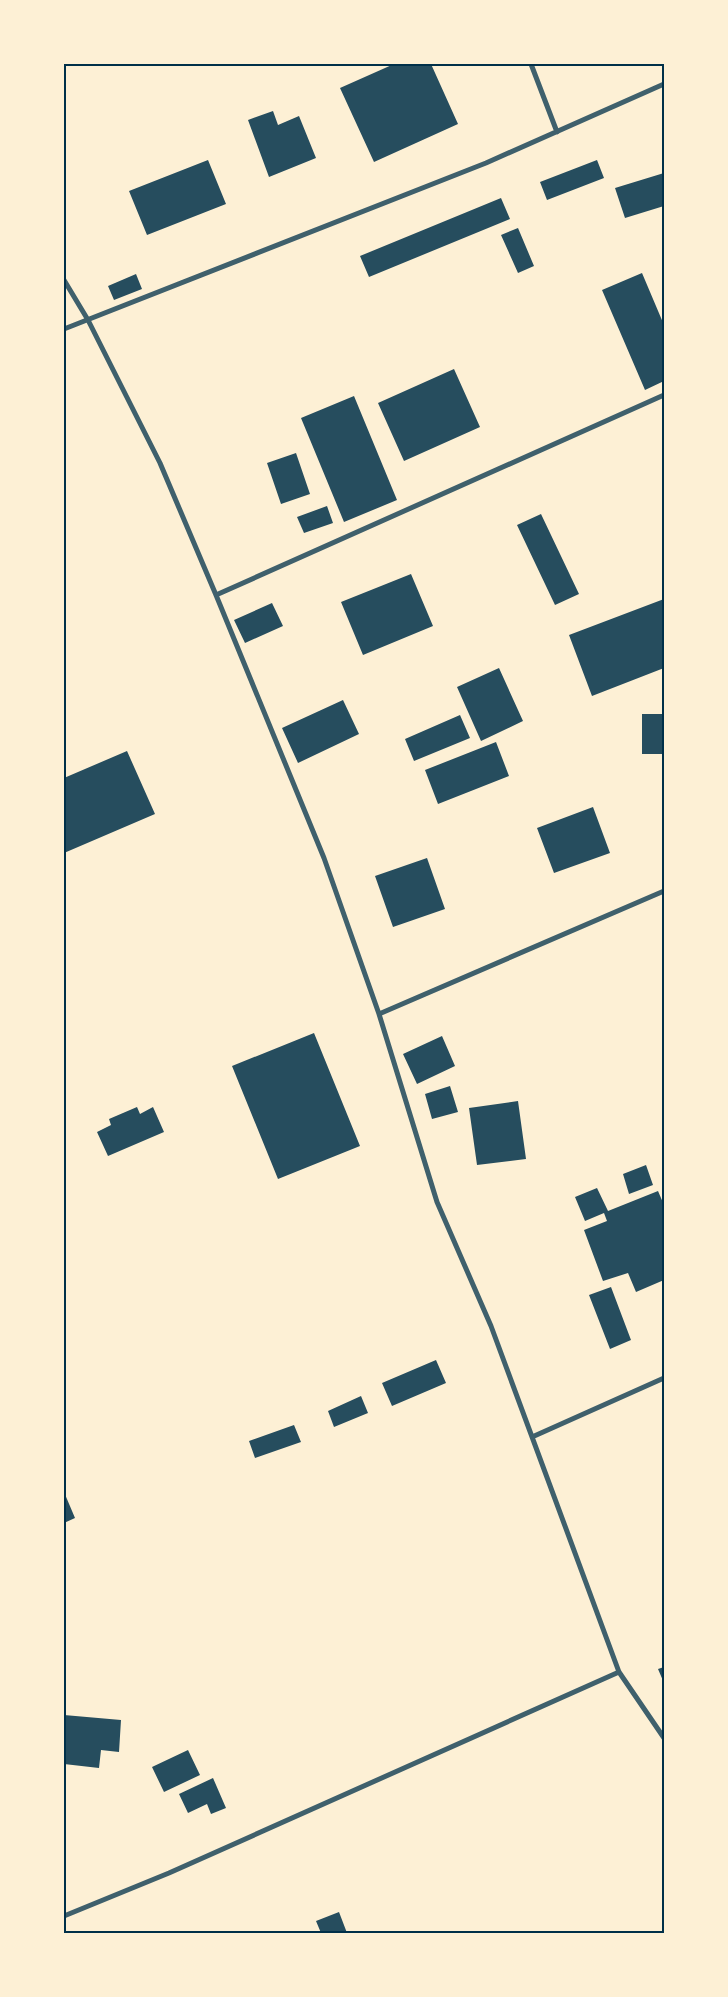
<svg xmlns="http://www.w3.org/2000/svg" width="728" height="1997" viewBox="0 0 728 1997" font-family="Poppins,sans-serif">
  <rect width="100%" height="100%" fill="#fdf0d5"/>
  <path fill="#264d5e" d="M394 64H431L458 124 374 162 340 88Z
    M273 111 278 125 299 116 316 158 269 177 248 120Z
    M208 160 226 204 147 235 129 191Z
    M597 160 604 178 547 200 540 182Z
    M664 173V206L625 218 615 188Z
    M501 198 510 219 369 277 360 256Z
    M518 228 534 266 518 273 501 235Z
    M642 273 664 325V381L645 390 602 290Z
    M136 274 142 289 114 300 108 286Z
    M454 369 480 427 404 461 378 403Z
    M354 396 397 500 344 522 301 418Z
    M296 453 310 494 281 504 267 463Z
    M327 506 333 523 304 533 297 517Z
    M541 514 579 594 555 605 517 525Z
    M411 574 433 626 363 655 341 602Z
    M664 599V668L592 696 569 635Z
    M272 603 283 626 245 643 234 620Z
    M499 668 523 721 481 741 457 687Z
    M343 700 359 734 298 763 282 728Z
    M642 714H664V754H642Z
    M460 715 470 738 414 761 405 739Z
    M496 742 509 776 438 804 425 770Z
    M127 751 155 814 64 853V778Z
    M593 807 610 853 554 873 537 828Z
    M427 858 445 909 393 927 375 876Z
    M314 1033 360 1146 278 1179 232 1066Z
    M442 1036 455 1066 417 1084 403 1054Z
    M450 1086 458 1112 432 1119 425 1094Z
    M518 1101 526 1159 477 1165 469 1108Z
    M137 1107 140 1114 153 1107 164 1132 108 1156 97 1132 111 1125 109 1119Z
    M646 1165 653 1185 629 1194 623 1174Z
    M597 1188 608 1211 658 1191 664 1205V1280L636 1292 628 1273 603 1281 584 1230 607 1221 604 1213 585 1221 575 1197Z
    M611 1287 631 1340 610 1349 589 1295Z
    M436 1360 446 1383 392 1406 382 1383Z
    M361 1396 368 1413 334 1427 328 1411Z
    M294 1425 301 1442 255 1458 249 1441Z
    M64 1492 75 1518 64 1523Z
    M664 1667V1683L658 1669Z
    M64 1715 121 1720 119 1752 101 1750 99 1768 64 1764Z
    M188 1750 200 1775 164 1792 152 1767Z
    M213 1778 226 1808 211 1814 207 1804 188 1813 179 1794Z
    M339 1912 347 1933H321L316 1921Z"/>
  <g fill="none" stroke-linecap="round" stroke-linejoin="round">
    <path stroke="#3f606c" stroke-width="5" d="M531 64 557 132
      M64 280 88 320 160 463 216 595 324 858 379 1014 437 1202 491 1326 619 1672 664 1738
      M64 329 486 163 664 84
      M216 595 664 395
      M379 1014 664 891
      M532 1437 664 1378
      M64 1916 169 1873 619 1672"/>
  </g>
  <rect width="728" height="1997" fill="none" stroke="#fdf0d5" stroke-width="130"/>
  <rect x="65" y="65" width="598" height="1867" fill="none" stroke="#003049" stroke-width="2"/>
</svg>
